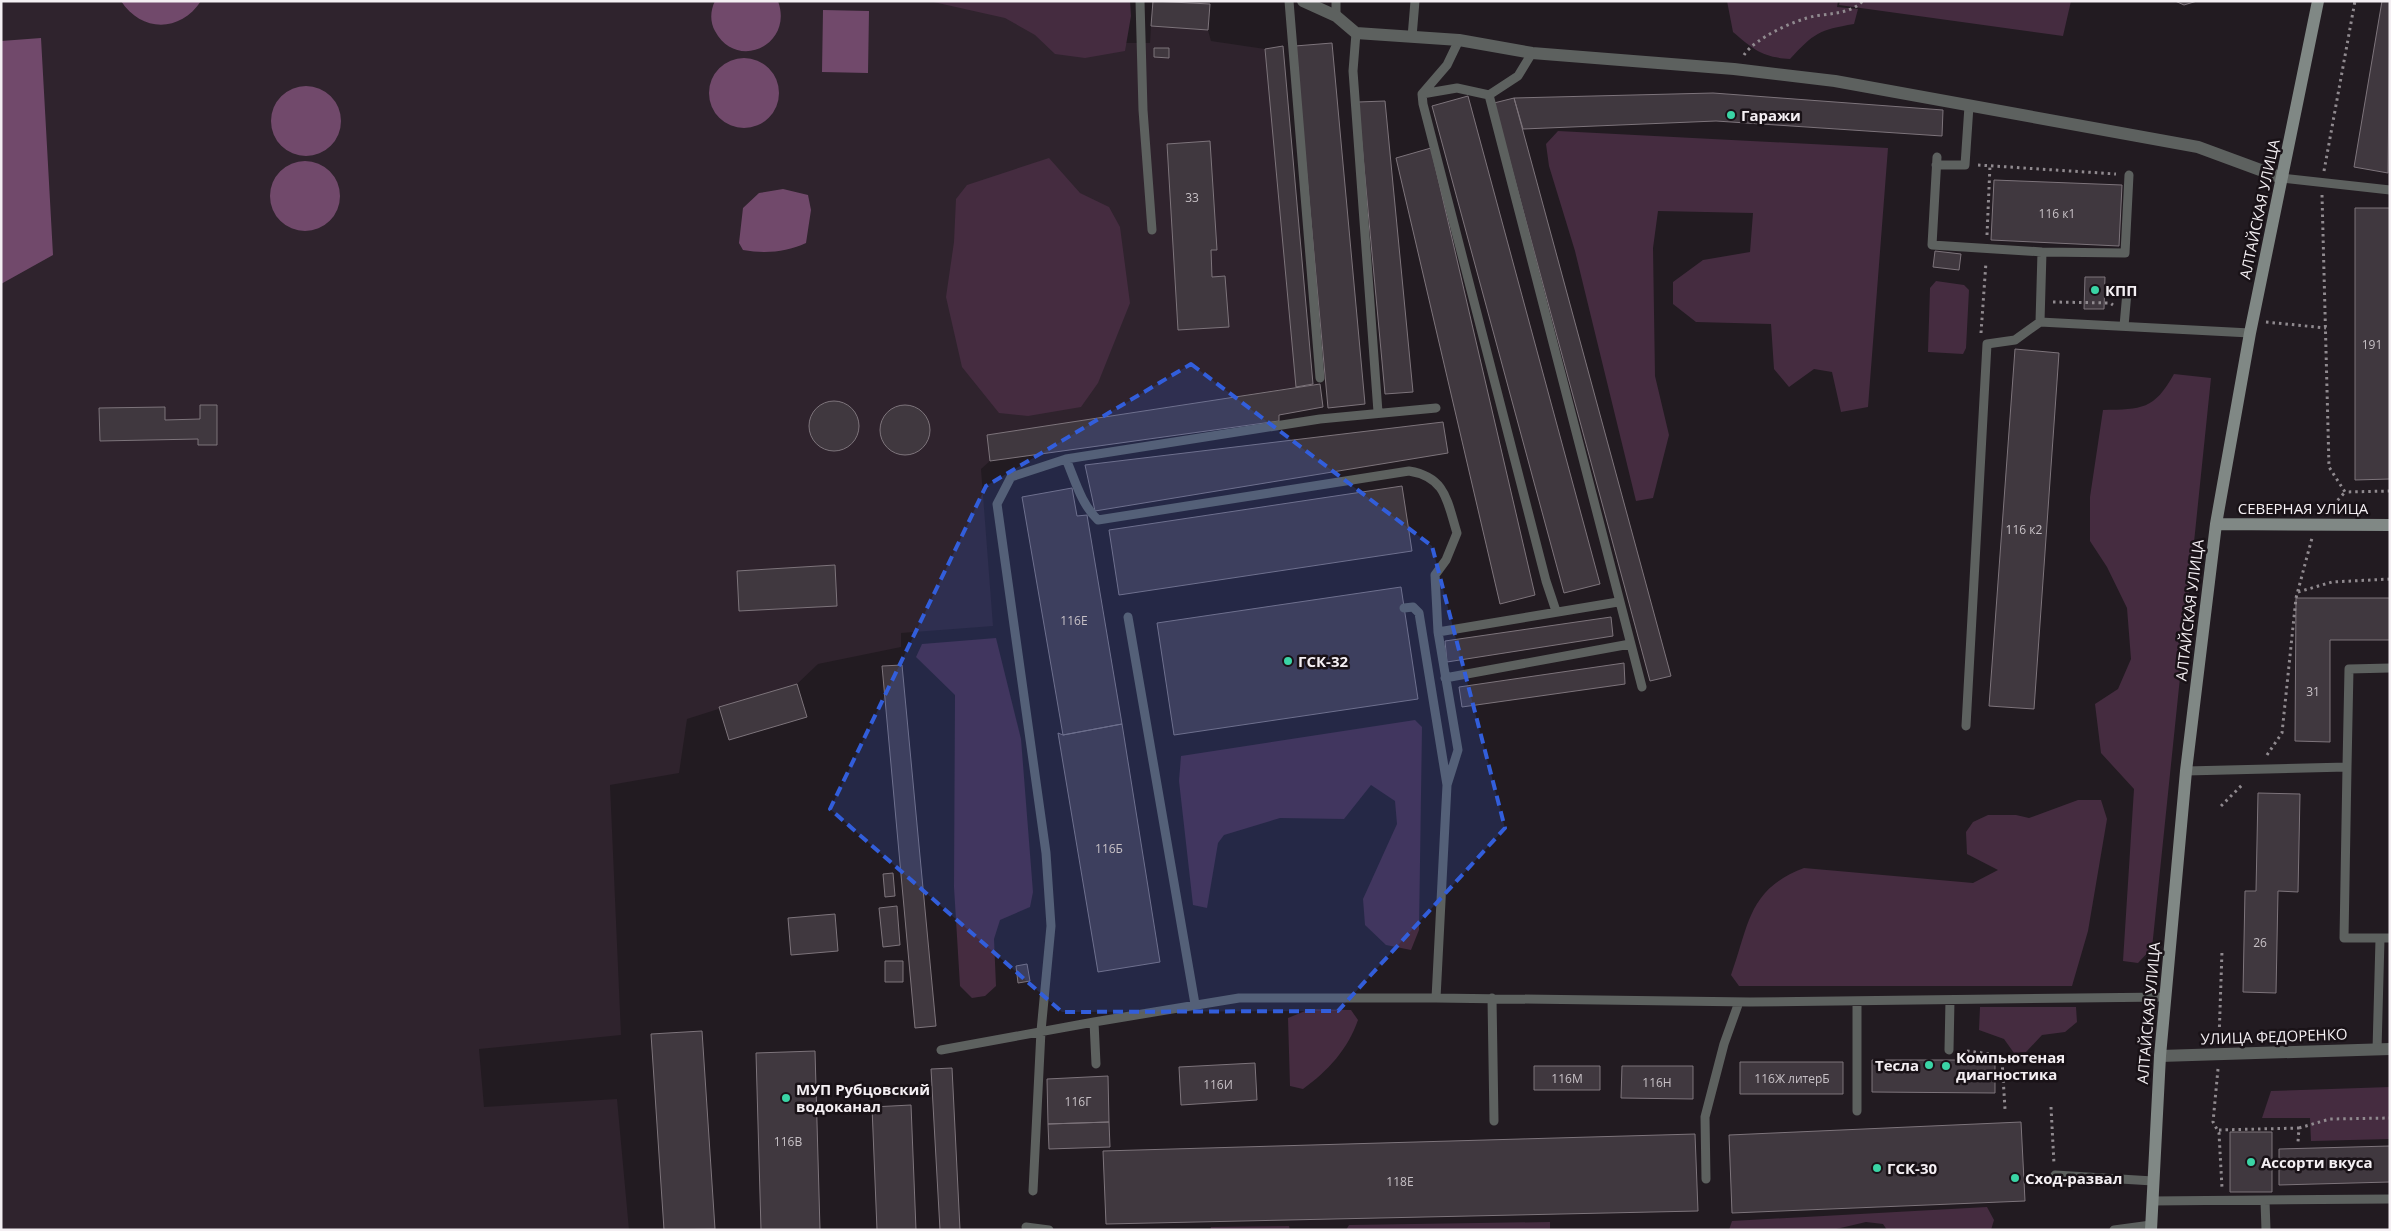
<svg xmlns="http://www.w3.org/2000/svg" width="2391" height="1231" viewBox="0 0 2391 1231" font-family="'Open Sans',sans-serif">
  <rect width="100%" height="100%" fill="#221b21"/>
  <path fill="#2f232d" d="M1 1H1121L1119 43H1150L1151 26 1208 30 1211 41 1265 49 1296 387 988 435 990 461 981 469 993 626 901 633V647L818 664 797 684 687 719 679 773 610 785 621 1035 479 1049 484 1107 617 1099 629 1230H1Z"/>
  <path fill="#452c40" d="M929 1H1130L1131 16 1125 51 1085 58 1055 54 1035 35 1005 18Z
    M1727 1H1838L1837 7 1858 9 1854 24C1819 30 1814 33 1790 59 1762 57 1754 50 1733 32Z
    M1840 1H2071L2063 36 1839 5Z
    M1558 131 1888 148 1868 407 1841 412 1832 372 1814 369 1789 387 1774 369 1771 324 1696 322 1673 304V282L1703 260 1750 252 1753 213 1658 211 1653 248 1655 376 1669 435 1653 498 1636 501 1575 251 1549 166 1546 144Z
    M1049 158 1080 193 1109 207 1120 227 1130 303 1098 383 1081 407 1028 416 999 413 962 367 946 297 954 242 956 199 967 185Z
    M1936 281 1964 285 1969 290 1966 348 1963 354 1928 352 1930 288Z
    M2174 374 2211 378 2152 948 2138 963 2123 961 2134 789 2101 753 2095 704 2118 689 2131 659 2127 608 2107 567 2090 541V497L2103 410C2142 409 2154 410 2174 374Z
    M996 638 1021 739 1033 892 1030 907 1000 920 994 939 996 986 985 996 972 998 960 986 954 887 955 695 916 657 922 644Z
    M1415 720 1422 727 1419 930 1411 950 1386 945 1365 925 1363 899 1397 824 1395 801 1371 785 1344 819 1280 818 1224 835 1218 843 1207 908 1193 905 1179 781 1181 756Z
    M2078 800H2101L2107 819 2088 931 2072 986H1739L1731 975C1749 925 1748 889 1804 868L1973 883 1998 870 1967 854 1966 832 1973 822 1988 815H2016L2029 818Z
    M1980 1007H2076L2077 1022 2065 1032 2042 1035 2026 1052 2014 1053 2004 1039 1979 1030Z
    M1310 1009 1351 1010 1358 1020C1348 1049 1328 1071 1303 1089L1290 1086 1288 1018Z
    M2390 1087V1139L2311 1141 2310 1118H2262L2271 1091Z
    M1987 1207 1994 1220 1991 1230H1887L1883 1224 1866 1222 1832 1230H1729L1732 1221Z
    M1550 1222V1230H1346L1349 1225Z
    M1289 1226 1290 1230H1210L1211 1227Z"/>
  <path fill="#71496b" d="M121 1H201C180 33 141 32 121 1Z
    M715 1H778C794 45 737 72 715 31 710 22 710 11 715 1Z
    M823 10 869 11 868 73 822 72Z
    M41 38 53 255 1 284V41Z
    M709 93a35 35 0 1 1 70 0a35 35 0 1 1-70 0Z
    M271 121a35 35 0 1 1 70 0a35 35 0 1 1-70 0Z
    M270 196a35 35 0 1 1 70 0a35 35 0 1 1-70 0Z
    M783 189 808 195 811 210 806 243C786 252 766 254 743 250L739 243 743 208 759 193Z"/>
  <path fill="#40383f" stroke="#7d747b" d="M1153 1 1210 4 1208 30 1151 26Z
    M2175 1H2197L2184 5Z
    M2382 1H2390L2388 173 2354 167Z
    M1332 43 1365 404 1328 408 1295 46Z
    M1283 46 1313 384 1296 387 1265 49Z
    M1154 48H1169V58L1154 57Z
    M1713 93 1943 110 1942 136 1716 121 1523 129 1514 98Z
    M1468 96 1600 584 1564 593 1432 106Z
    M1514 98 1671 676 1650 681 1494 103Z
    M1385 101 1413 392 1385 394 1358 102Z
    M1210 141 1217 250H1211L1212 277 1225 276 1229 327 1178 330 1167 144Z
    M1431 148 1535 595 1500 604 1396 158Z
    M1994 180 2122 185 2119 246 1991 240Z
    M2355 208H2390V479L2355 480Z
    M1935 251 1961 254 1959 270 1933 267Z
    M2085 277H2105L2104 309H2084Z
    M2015 349 2059 353 2034 709 1989 706Z
    M1320 384 1323 407 1279 415V421L990 461 987 435Z
    M809 426a25 25 0 1 1 50 0a25 25 0 1 1-50 0Z
    M880 430a25 25 0 1 1 50 0a25 25 0 1 1-50 0Z
    M200 405H217V445H198V439L100 441 99 408 165 407V420L200 419Z
    M1443 422 1448 453 1095 511 1085 465Z
    M1402 486 1412 551 1119 595 1109 530Z
    M1072 488 1077 516 1087 515 1122 724 1063 735 1022 497Z
    M835 565 837 606 739 611 737 571Z
    M1401 587 1418 699 1174 735 1157 623Z
    M2296 598H2390V640H2330V742L2295 741Z
    M1611 617 1613 636 1447 662 1445 641Z
    M1624 663 1625 684 1462 707 1459 687Z
    M902 665 936 1026 915 1028 882 666Z
    M797 684 807 717 729 740 719 707Z
    M1122 724 1160 962 1098 972 1058 733 1063 735Z
    M2258 793 2300 794 2298 892 2278 891 2276 993 2243 992 2245 891H2256Z
    M893 873 895 896 885 897 883 874Z
    M897 906 900 945 883 947 879 908Z
    M835 914 838 951 791 955 788 918Z
    M885 961H903V982H885Z
    M1027 964 1030 981 1018 983 1016 966Z
    M702 1031 715 1229 664 1230 651 1034Z
    M815 1051 820 1230H761L756 1053Z
    M1872 1060H1995V1093L1872 1092Z
    M1740 1062H1843V1094H1740Z
    M1255 1063 1257 1100 1181 1105 1179 1067Z
    M1534 1066H1600V1090H1534Z
    M1622 1066H1693V1099L1621 1098Z
    M952 1068 960 1230H940L931 1069Z
    M1108 1076 1109 1122 1048 1124 1047 1079Z
    M911 1105 916 1230H877L872 1107Z
    M1109 1122 1110 1147 1049 1149 1048 1124Z
    M2021 1122 2025 1201 1732 1213 1729 1135Z
    M2230 1132H2272V1192H2230Z
    M1695 1134 1698 1211 1106 1224 1103 1151Z
    M2390 1146V1182L2279 1185V1149Z"/>
  <g fill="none" stroke-linecap="round" stroke-linejoin="round">
    <path stroke="#908a8f" stroke-width="3" stroke-dasharray="2.5 4" stroke-linecap="butt" d="M1744 55C1755 38 1795 20 1815 16 1833 13 1849 14 1863 1
      M1978 165 2116 174
      M2324 171 2355 1
      M2322 195 2329 467 2345 492 2390 491
      M1987 235 1990 165
      M2053 302 2110 303 2113 305
      M2266 322 2326 328
      M1981 333 1986 262
      M2329 510 2345 492
      M2298 592 2332 582 2390 579
      M2267 755 2282 733 2296 598 2312 538
      M2221 806 2244 783
      M2219 1040 2222 951
      M1967 1051 1999 1055 2002 1060 2005 1109
      M2218 1069 2213 1122 2219 1133 2222 1188
      M2051 1107 2054 1164
      M2299 1128 2330 1119 2390 1118
      M2219 1130 2299 1128 2298 1142"/>
    <path stroke="#5d615f" stroke-width="9" d="M1140 1 1143 110 1152 230
      M1289 1 1320 378
      M1336 1V16
      M1356 33 1353 71 1378 412
      M1412 37 1415 1
      M1459 40 1447 65 1422 94 1423 104 1546 581 1556 611
      M1422 94 1457 88 1489 95 1518 76 1532 53
      M1489 95 1642 687
      M1937 157 1932 245 2042 252 2125 253 2129 175
      M1936 165H1965L1969 106
      M2282 178 2390 190
      M2040 322 2042 252
      M2124 326 2127 292
      M1066 459C1075 480 1081 504 1098 520L1409 471C1446 477 1447 501 1457 533L1446 560 1435 575 1438 632 1458 750 1447 785
      M1404 608 1413 607 1419 613 1447 785 1436 998
      M1128 617 1195 1004
      M1438 632 1618 602
      M1445 678 1630 644
      M1966 726 1987 344 2015 340 2040 322 2250 333
      M2347 767 2344 938H2390
      M2186 771 2347 767 2349 669 2390 668
      M1492 998 1494 1121
      M1857 1001V1111
      M1094 1022 1096 1064
      M941 1050 1094 1022 1239 998H1436L1750 1002 2166 997
      M1949 1050 1950 1000
      M2377 1050 2380 939
      M2055 1175 2153 1181
      M1706 1179 1705 1117 1724 1044 1739 1002
      M1033 1191 1041 1031 1051 926 1046 853 997 504 1011 477 1066 459 1320 419 1436 408
      M2152 1201 2390 1199
      M2265 1201 2266 1230
      M1026 1227 1049 1230
      M2114 1230 2151 1225"/>
    <path stroke="#5d615f" stroke-width="12" d="M1303 1 1336 16 1356 33 1459 40 1532 53 1734 69 1835 81 2198 147 2282 178"/>
    <path stroke="#5d615f" stroke-width="12" d="M2160 1056 2390 1049"/>
    <path stroke="#808885" stroke-width="12" d="M2216 524 2390 525
      M2151 1230 2160 1056 2186 771 2216 524 2250 333 2318 1"/>
  </g>
  <path fill="#325edb" fill-opacity="0.2" stroke="#325edb" stroke-width="4" stroke-dasharray="10 6" stroke-linejoin="round" d="M1191 364 1432 546 1505 828 1338 1011 1062 1012 830 809 986 486Z"/>
  <g fill="#3ad4a5" stroke="#191217" stroke-width="2">
    <circle cx="1731" cy="115" r="5"/>
    <circle cx="2095" cy="290" r="5"/>
    <circle cx="1288" cy="661" r="5"/>
    <circle cx="1929" cy="1065" r="5"/>
    <circle cx="1946" cy="1066" r="5"/>
    <circle cx="786" cy="1098" r="5"/>
    <circle cx="2251" cy="1162" r="5"/>
    <circle cx="1877" cy="1168" r="5"/>
    <circle cx="2015" cy="1178" r="5"/>
  </g>
  <g text-anchor="middle" dominant-baseline="central" stroke-width="5" stroke-linejoin="round" paint-order="stroke">
    <g font-size="12" fill="#c7c1c6">
      <text x="1192" y="197">33</text>
      <text x="2057" y="213">116 к1</text>
      <text x="2372" y="344">191</text>
      <text x="2024" y="529">116 к2</text>
      <text x="1074" y="620">116Е</text>
      <text x="2313" y="691">31</text>
      <text x="1109" y="848">116Б</text>
      <text x="2260" y="942">26</text>
      <text x="1567" y="1078">116М</text>
      <text x="1792" y="1078">116Ж литерБ</text>
      <text x="1657" y="1082">116Н</text>
      <text x="1218" y="1084">116И</text>
      <text x="1078" y="1101">116Г</text>
      <text x="788" y="1141">116В</text>
      <text x="1400" y="1181">118Е</text>
    </g>
    <g font-size="15" font-weight="bold" fill="#f4eff3" stroke="#191217" text-anchor="start">
      <text x="1741" y="115">Гаражи</text>
      <text x="2105" y="290">КПП</text>
      <text x="1298" y="661">ГСК-32</text>
      <text x="1956" y="1057">Компьютеная<tspan x="1956" dy="17">диагностика</tspan></text>
      <text x="1919" y="1065" text-anchor="end">Тесла</text>
      <text x="796" y="1089">МУП Рубцовский<tspan x="796" dy="17">водоканал</tspan></text>
      <text x="2261" y="1162">Ассорти вкуса</text>
      <text x="1887" y="1168">ГСК-30</text>
      <text x="2025" y="1178">Сход-развал</text>
    </g>
    <g font-size="15" fill="#f4eff3" stroke="#191217">
      <text transform="translate(2259 209) rotate(-78)">АЛТАЙСКАЯ УЛИЦА</text>
      <text x="2303" y="508">СЕВЕРНАЯ УЛИЦА</text>
      <text transform="translate(2189 610) rotate(-83)">АЛТАЙСКАЯ УЛИЦА</text>
      <text transform="translate(2148 1013) rotate(-85)">АЛТАЙСКАЯ УЛИЦА</text>
      <text transform="translate(2274 1036) rotate(-2)">УЛИЦА ФЕДОРЕНКО</text>
    </g>
  </g>
  <rect width="2391" height="1231" fill="none" stroke="#f4eff3" stroke-width="5"/>
</svg>
